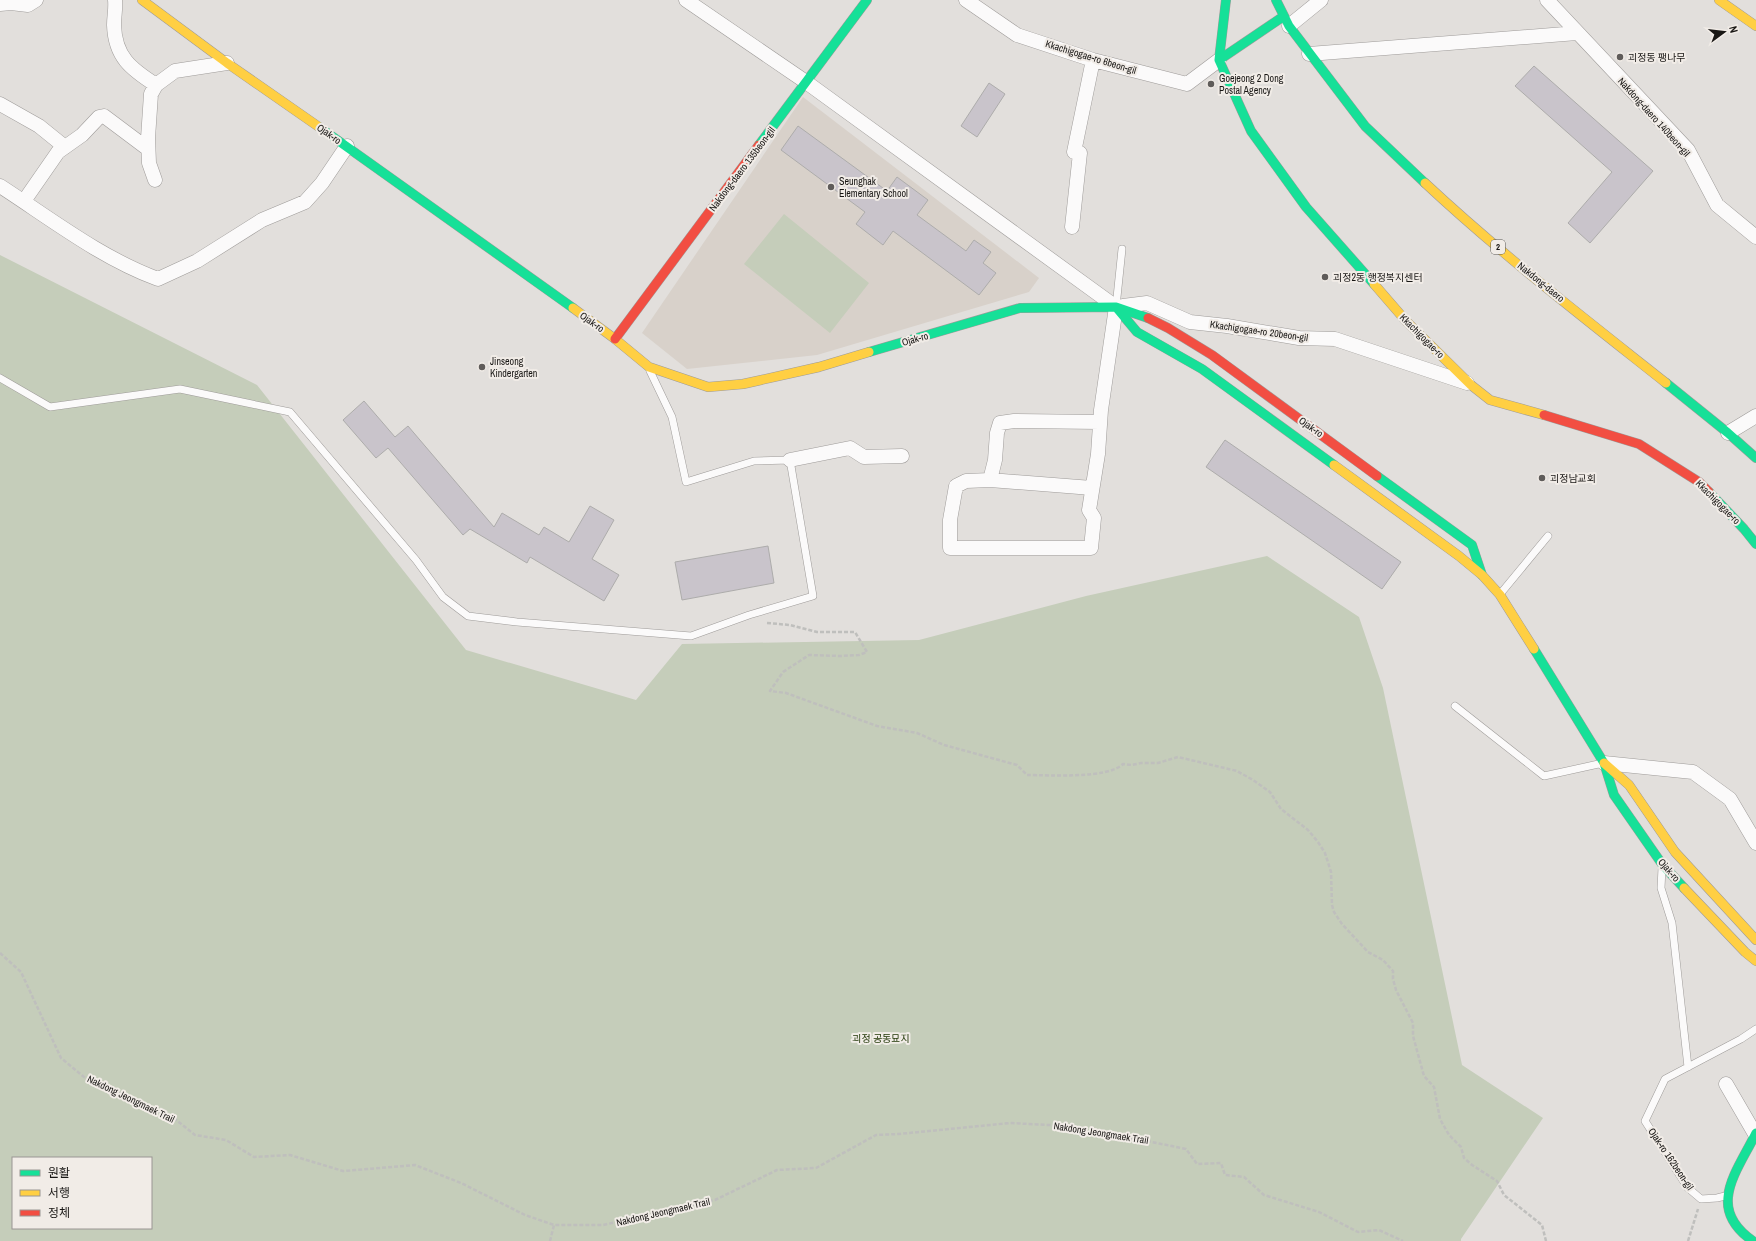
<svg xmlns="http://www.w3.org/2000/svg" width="1756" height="1241" viewBox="0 0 1756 1241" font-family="'Archivo Narrow','Noto Sans KR',sans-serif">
  <rect width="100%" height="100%" fill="#e2dfdc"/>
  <path fill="#d8d1ca" d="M803 97 1039 278 1029 292 817 355 687 369 642 333Z"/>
  <path fill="#c5cdba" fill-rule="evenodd" d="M784 214 869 283 830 333 744 264Z
    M0 255 257 385 466 650 636 700 682 644 919 640 1086 596 1267 556 1359 617 1383 688 1462 1065 1543 1118 1461 1239V1241H0ZM13 1158H151V1228H13Z"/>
  <path fill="#c9c4cb" stroke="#adacab" d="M1534 66 1653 171 1590 243 1568 223 1612 172 1515 86Z
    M989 83 1005 94 977 137 961 126Z
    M798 126 887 191 897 177 928 200 917 215 966 251 974 240 991 252 983 263 996 273 979 295 893 231 883 245 856 224 865 212 781 150Z
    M364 401 395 437 408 426 494 527 502 513 539 535 544 527 569 542 590 506 614 520 592 559 619 575 604 601 530 557 527 563 470 529 463 535 388 448 376 458 343 420Z
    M1225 440 1401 562 1382 589 1206 467Z
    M768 546 774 583 682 600 675 562Z"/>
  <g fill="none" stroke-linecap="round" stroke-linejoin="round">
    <g stroke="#9e9b99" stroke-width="8">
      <path id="lane" d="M1116 307 1122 249
        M0 378 50 407 180 389 290 412 416 560 443 597 468 616 517 622 691 636 749 615 813 596 790 460 754 461 686 482 672 417 650 371
        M1501 593 1548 536
        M1455 706 1544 776 1603 763
        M1662 868 1661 888 1672 923 1688 1067
        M1725 1196 1717 1198 1701 1199 1688 1188 1645 1121 1665 1079 1741 1039 1756 1029"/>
    </g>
    <g stroke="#9e9b99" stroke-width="15">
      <path id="street" d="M115 0C116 8 114 16 114 25 115 57 131 69 156 85
        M686 0 806 82 1116 307
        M966 0 1017 35 1093 60 1187 84 1219 60
        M1547 0 1688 150 1717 205 1756 237
        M0 4 11 3 28 5 36 0
        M1289 26 1321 0
        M1309 54 1577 33
        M0 104 39 126 65 147
        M155 180 149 163 148 138 151 94 156 85 175 71 227 63
        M0 186C51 219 101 258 158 279L197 261 262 220 305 202 322 183 347 146
        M24 201 58 152 82 135 99 117 104 116 148 149
        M1072 227 1080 153 1074 152 1093 60
        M1123 306 1147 303 1190 322 1227 326 1299 338 1335 339 1467 383
        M1728 433 1756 416
        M790 460 850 448 864 457 902 456
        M990 480 995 460 997 433 1000 423 1014 421 1100 422
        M1092 488 990 480 966 481 956 486 950 520V548H1091L1094 518 1089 510 1098 454 1101 410 1116 307
        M1604 763 1693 772 1730 799 1756 843
        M1726 1084 1755 1134"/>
    </g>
    <g stroke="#9e9b99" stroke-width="10">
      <path id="fast" d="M1226 0 1219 60 1251 131 1306 207 1374 284
        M1276 0 1289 26 1365 126 1425 183
        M1219 60 1284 16
        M319 127 573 308
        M759 145 867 0
        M1116 307 1137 332 1202 369 1334 465
        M869 352 1020 308 1116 307 1148 318
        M1666 383 1728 433 1756 458
        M1377 476 1472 545 1482 575
        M1709 492 1744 529 1756 544
        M1534 649 1604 763 1614 795 1662 864 1684 888
        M1753 1241C1705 1208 1737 1172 1756 1133"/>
    </g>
    <g stroke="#9e9b99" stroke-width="10">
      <path id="slow" d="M142 0 227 63 319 127
        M1719 0 1756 26
        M1425 183C1501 254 1584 318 1666 383
        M1374 284 1406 321 1471 385 1490 400 1544 415
        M573 308 615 339 649 367 708 387 743 384 819 367 869 352
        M1334 465 1459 556 1482 575 1500 595 1534 649
        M1604 763 1629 785 1675 852 1756 940
        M1684 888 1745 952 1756 961"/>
    </g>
    <g stroke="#9e9b99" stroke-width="10">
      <path id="jam" d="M1148 318 1168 328 1212 355 1377 476
        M615 339 759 145
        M1544 415 1639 444 1699 482 1709 492"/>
    </g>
    <path stroke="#bfbfbd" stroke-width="2.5" stroke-dasharray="4 2" stroke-linecap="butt" d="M767 623 790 625 817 632H855L867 652 859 655 841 656 809 655 783 672 770 691 786 693 877 726 917 733 944 745 1017 765 1027 775C1050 775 1108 779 1123 764L1132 765 1141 763H1158L1178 757 1237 771 1253 780 1270 792 1281 809 1308 830 1318 842 1325 853 1331 872 1332 905 1334 912 1342 924 1368 952 1383 960 1393 971V979L1396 990 1413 1023V1036L1424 1076 1434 1087 1440 1119 1449 1135 1461 1147 1464 1158 1472 1165 1497 1181 1504 1195 1542 1225 1546 1241
      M0 953 21 972 61 1058 90 1082 120 1093 175 1119 195 1135 226 1140 254 1157 290 1155 343 1171 415 1165 461 1183 525 1215 554 1225H603L715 1200 777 1170 816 1168 876 1135 899 1134 1010 1123 1068 1126 1098 1135 1142 1140 1186 1149 1197 1164 1221 1163 1225 1175 1244 1177 1264 1195 1319 1212 1358 1232 1379 1230 1403 1241
      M550 1241 554 1225
      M1688 1241 1698 1209"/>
    <use href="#lane" stroke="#fbfafa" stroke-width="7"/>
    <use href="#street" stroke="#fbfafa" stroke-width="14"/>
    <use href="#fast" stroke="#16e098" stroke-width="9"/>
    <use href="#slow" stroke="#ffcf43" stroke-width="9"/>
    <use href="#jam" stroke="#f24e42" stroke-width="9"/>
  </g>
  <g fill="#5f5c5a" stroke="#f1ece7" stroke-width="1.5">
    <circle cx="1620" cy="57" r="4"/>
    <circle cx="1211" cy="84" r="4"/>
    <circle cx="831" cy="187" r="4"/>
    <circle cx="1325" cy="277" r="4"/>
    <circle cx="482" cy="367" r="4"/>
    <circle cx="1542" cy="478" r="4"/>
  </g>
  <g text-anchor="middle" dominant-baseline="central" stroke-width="4" stroke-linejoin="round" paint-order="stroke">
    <rect fill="#f1ece7" stroke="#595653" stroke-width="1" x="1491" y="240" width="14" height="14" rx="3"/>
    <g font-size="9" font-weight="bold" fill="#181614">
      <text x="1498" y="247">2</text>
    </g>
    <g font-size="10" fill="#181614" stroke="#f1ece7">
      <text transform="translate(1091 57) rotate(17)">Kkachigogae-ro 6beon-gil</text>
      <text transform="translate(1654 117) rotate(48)">Nakdong-daero 140beon-gil</text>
      <text transform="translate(329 134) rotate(35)">Ojak-ro</text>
      <text transform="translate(742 169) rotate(-53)">Nakdong-daero 135beon-gil</text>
      <text transform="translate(1541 282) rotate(39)">Nakdong-daero</text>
      <text transform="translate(592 322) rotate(36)">Ojak-ro</text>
      <text transform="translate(1259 331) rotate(8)">Kkachigogae-ro 20beon-gil</text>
      <text transform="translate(1422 336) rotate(45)">Kkachigogae-ro</text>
      <text transform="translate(915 339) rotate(-16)">Ojak-ro</text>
      <text transform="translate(1311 427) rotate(36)">Ojak-ro</text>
      <text transform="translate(1718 502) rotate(45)">Kkachigogae-ro</text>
      <text transform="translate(1669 870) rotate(49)">Ojak-ro</text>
      <text transform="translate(131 1099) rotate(26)">Nakdong Jeongmaek Trail</text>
      <text transform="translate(1101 1133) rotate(9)">Nakdong Jeongmaek Trail</text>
      <text transform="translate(1671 1159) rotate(56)">Ojak-ro 162beon-gil</text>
      <text transform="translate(663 1212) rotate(-13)">Nakdong Jeongmaek Trail</text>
    </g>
    <g font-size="10" fill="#181614" stroke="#f1ece7" text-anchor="start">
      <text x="1628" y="57">괴정동 팽나무</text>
      <text x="1219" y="78">Goejeong 2 Dong<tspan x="1219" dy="12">Postal Agency</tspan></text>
      <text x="839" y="181">Seunghak<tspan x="839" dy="12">Elementary School</tspan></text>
      <text x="1333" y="277">괴정2동 행정복지센터</text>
      <text x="490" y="361">Jinseong<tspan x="490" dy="12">Kindergarten</tspan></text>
      <text x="1550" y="478">괴정남교회</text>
    </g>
    <g font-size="10" fill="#213707" stroke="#f1ece7">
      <text x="881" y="1038">괴정 공동묘지</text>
    </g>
  </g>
  <rect x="12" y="1157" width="140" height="72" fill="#f1ece7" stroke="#9a9693"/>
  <rect x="20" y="1170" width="20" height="6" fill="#16e098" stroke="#9a9693"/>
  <text x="48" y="1177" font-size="12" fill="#181614">원활</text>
  <rect x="20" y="1190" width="20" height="6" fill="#ffcf43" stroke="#9a9693"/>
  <text x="48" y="1197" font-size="12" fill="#181614">서행</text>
  <rect x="20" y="1210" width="20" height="6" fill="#f24e42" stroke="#9a9693"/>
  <text x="48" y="1217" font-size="12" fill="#181614">정체</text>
  <g transform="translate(1724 32) rotate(75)" stroke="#f1ece7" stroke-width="3" paint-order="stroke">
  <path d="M0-3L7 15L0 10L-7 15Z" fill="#181614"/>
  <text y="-6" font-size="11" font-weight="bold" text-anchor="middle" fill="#181614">N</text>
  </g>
</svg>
